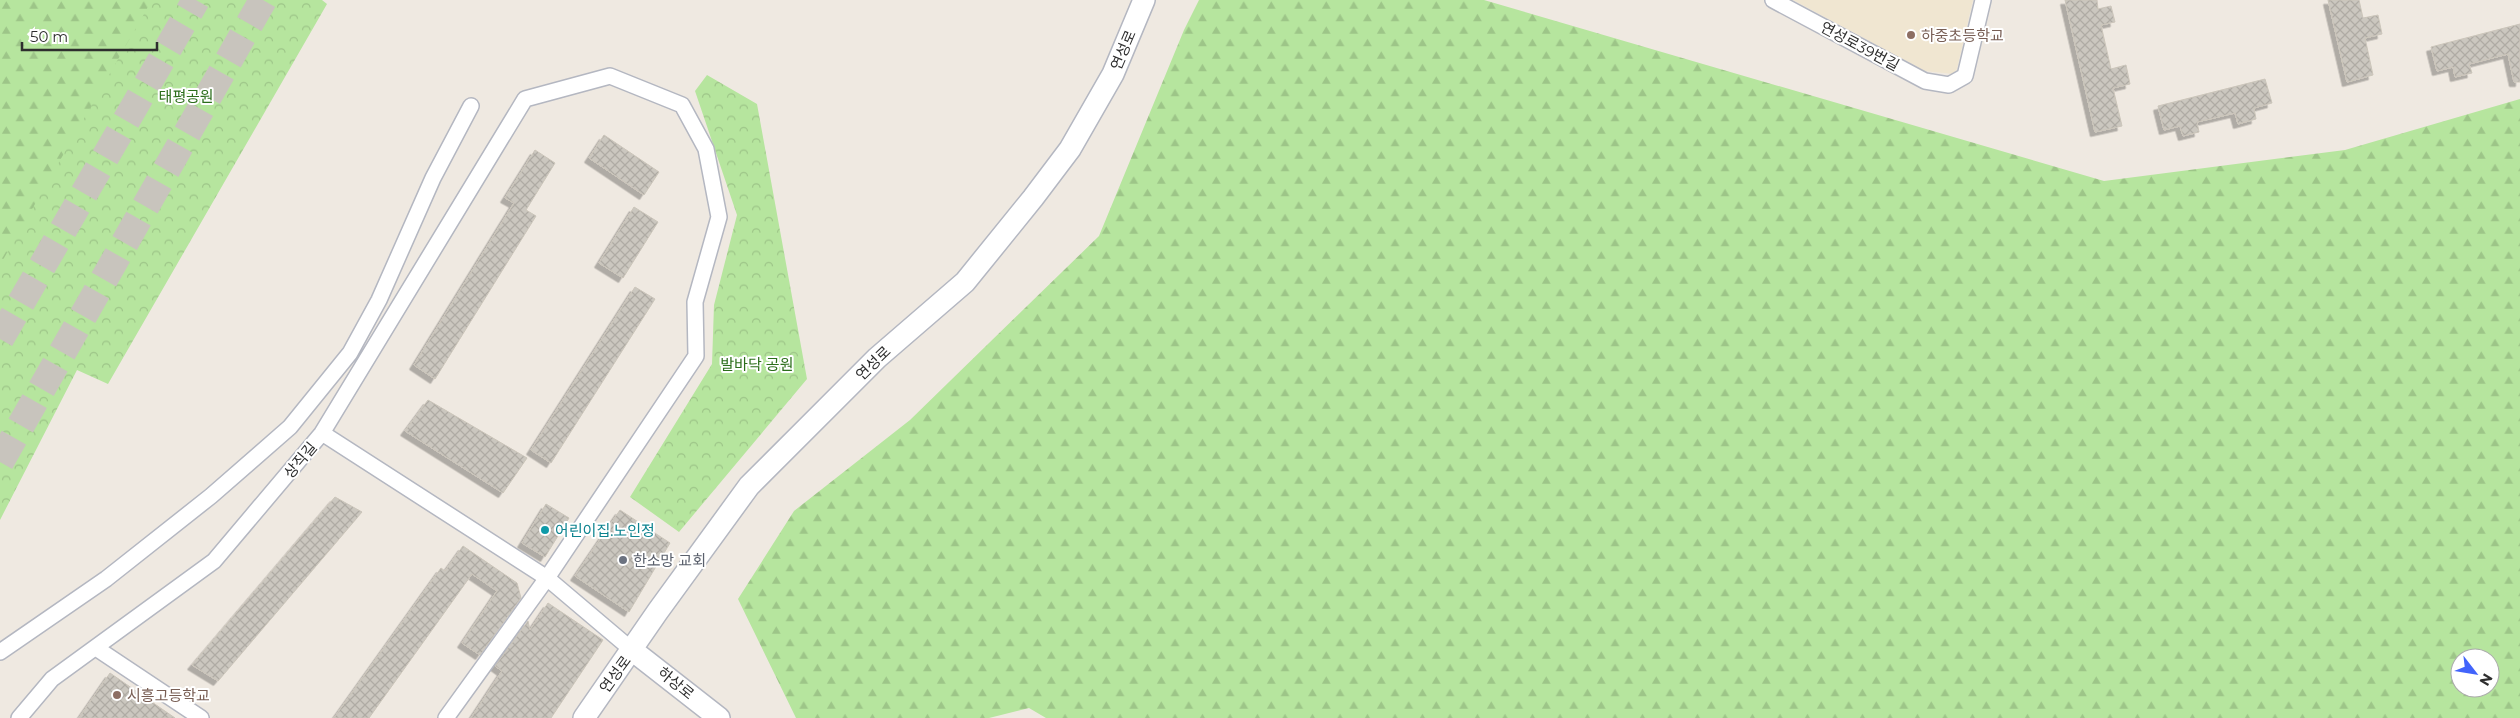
<svg xmlns="http://www.w3.org/2000/svg" width="2520" height="718" viewBox="0 0 2520 718" font-family="Montserrat,'Noto Sans KR',sans-serif">
  <defs>
    <pattern id="forest-firs" width="22" height="20" patternUnits="userSpaceOnUse" patternTransform="scale(1.25)"><rect width="22" height="20" fill="#b6e59e"/><path d="M5 1l3.5 6h-7zM16 11l3.5 6h-7z" fill="#9dc588"/></pattern>
    <pattern id="park-crowns" width="20" height="18" patternUnits="userSpaceOnUse" patternTransform="scale(1.25)"><rect width="20" height="18" fill="#b6e59e"/><path d="M2 6a3 3 0 1 1 6 0M12 15a3 3 0 1 1 6 0" fill="none" stroke="#9dc588"/></pattern>
    <pattern id="building-cross-hatch" width="8" height="8" patternUnits="userSpaceOnUse" patternTransform="scale(1.25)"><rect width="8" height="8" fill="#cbc7bf"/><path d="M0 0l8 8M0 8l8-8" fill="none" stroke="#afaba4"/></pattern>
    <filter id="shadow"><feDropShadow dx="-4.5" dy="4.5" stdDeviation="0" flood-color="#0004"/></filter>
  </defs>
  <rect width="100%" height="100%" fill="#efe9e1"/>
  <path fill="#f0e6d1" d="M1793 0H1973L1957 69 1953 74 1925 71Z"/>
  <path fill="url(#forest-firs)" fill-rule="evenodd" d="M0 0H155L0 279Z
    M1199 0H1484L2104 181 2345 150 2520 99V718H1046L1029 708 989 718H796L738 599 794 511 910 420 1099 236 1184 30ZM2460 658H2490V688H2460Z"/>
  <path fill="url(#park-crowns)" d="M152 0H322L327 4 108 384 77 370 0 520V265Z
    M707 75 757 104 807 379 679 532 630 497 712 364 714 305 737 215 695 91Z"/>
  <path fill="url(#building-cross-hatch)" stroke="#cbc5ba" filter="url(#shadow)" d="M2065 0H2097L2098 9 2111 6 2115 22 2101 25 2111 69 2126 65 2130 84 2113 88 2122 126 2095 132Z
    M2328 0H2359L2363 18 2378 15 2382 34 2365 38 2373 75 2347 82Z
    M2520 24V82H2514L2508 54 2469 64 2472 73 2455 77 2453 67 2437 71 2431 47Z
    M2265 79 2272 103 2254 108 2256 119 2238 124 2235 113 2197 122 2199 132 2183 136 2180 126 2164 130 2158 106Z
    M604 135 659 172 644 195 589 158Z
    M535 150 555 163 526 210 536 216 435 379 414 365 514 203 505 198Z
    M634 207 658 222 623 278 599 263Z
    M635 287 655 299 551 463 531 450Z
    M428 400 527 458 503 493 405 431Z
    M335 497 362 512 218 681 192 665Z
    M546 504 569 518 545 557 522 543Z
    M620 510 670 543 629 612 575 576Z
    M463 546 517 583 521 598 480 655 462 643 497 591 472 574 369 718H334L441 568 445 571Z
    M548 603 603 640 551 718H471L502 671 495 666 528 621 530 630Z
    M110 673 175 718H79Z"/>
  <g fill="none" stroke-linecap="round" stroke-linejoin="round">
    <path stroke="#c8c4bd" stroke-width="28" stroke-dasharray="28 14" stroke-linecap="butt" d="M0 339 196 0
      M0 462 263 0"/>
    <g stroke="#b4b7c1" stroke-width="18">
      <path id="street" d="M1773 0 1925 81 1949 85 1965 76 1983 0
        M322 433 547 578 632 650
        M96 648 201 718
        M0 652 106 579 211 496 290 427 350 353 379 300 433 178 471 106
        M19 718 52 679 214 561 322 433 525 99 610 76 682 105 706 149 719 217 695 302 696 356 547 578 446 718"/>
    </g>
    <g stroke="#b4b7c1" stroke-width="24">
      <path id="secondary" d="M632 650 719 718
        M584 718 658 611 749 486 877 358 965 282 1033 198 1070 149 1113 74 1144 0"/>
    </g>
    <use href="#street" stroke="#fff" stroke-width="15"/>
    <use href="#secondary" stroke="#fff" stroke-width="21"/>
  </g>
  <g fill="#8d6e63" stroke="#fff" stroke-width="2">
    <circle cx="1911" cy="35" r="5"/>
    <circle cx="117" cy="695" r="5"/>
  </g>
  <circle fill="#0f9aa8" stroke="#fff" stroke-width="2" cx="545" cy="530" r="5"/>
  <circle fill="#6b7280" stroke="#fff" stroke-width="2" cx="623" cy="560" r="5"/>
  <g text-anchor="middle" dominant-baseline="central" stroke-width="4" stroke-linejoin="round" paint-order="stroke">
    <g font-size="15" fill="#785e54" stroke="#fff" text-anchor="start">
      <text x="1921" y="35">하중초등학교</text>
      <text x="127" y="695">시흥고등학교</text>
    </g>
    <g font-size="15" fill="#2e2e2e" stroke="#fff">
      <text transform="translate(1860 46) rotate(28)">연성로39번길</text>
      <text transform="translate(1123 50) rotate(-67)">연성로</text>
      <text transform="translate(873 363) rotate(-44)">연성로</text>
      <text transform="translate(300 460) rotate(-50)">상직길</text>
      <text transform="translate(615 674) rotate(-54)">연성로</text>
      <text transform="translate(676 683) rotate(39)">하상로</text>
    </g>
    <g font-size="15" fill="#2c6e1b" stroke="#fff">
      <text x="186" y="96">태평공원</text>
      <text x="757" y="364">발바닥 공원</text>
    </g>
    <g font-size="15" fill="#0d838f" stroke="#fff" text-anchor="start">
      <text x="555" y="530">어린이집.노인정</text>
    </g>
    <g font-size="15" fill="#5b616d" stroke="#fff" text-anchor="start">
      <text x="633" y="560">한소망 교회</text>
    </g>
  </g>
  <g transform="translate(2475 673) rotate(121)"><circle r="24" fill="#ffffff" stroke="#ababab"/>
  <path d="M0-4L9 19L0 12L-9 19Z" fill="#4264fb"/>
  <text y="-8" font-size="14" font-weight="bold" text-anchor="middle" fill="#2e2e2e">N</text>
  </g>
  <path d="M22 42v8h135v-8" fill="none" stroke="#2e2e2e" stroke-width="2.5"/>
  <text x="30" y="42" font-size="15" fill="#2e2e2e" stroke="#ffffff" stroke-width="4" paint-order="stroke">50 m</text>
</svg>
